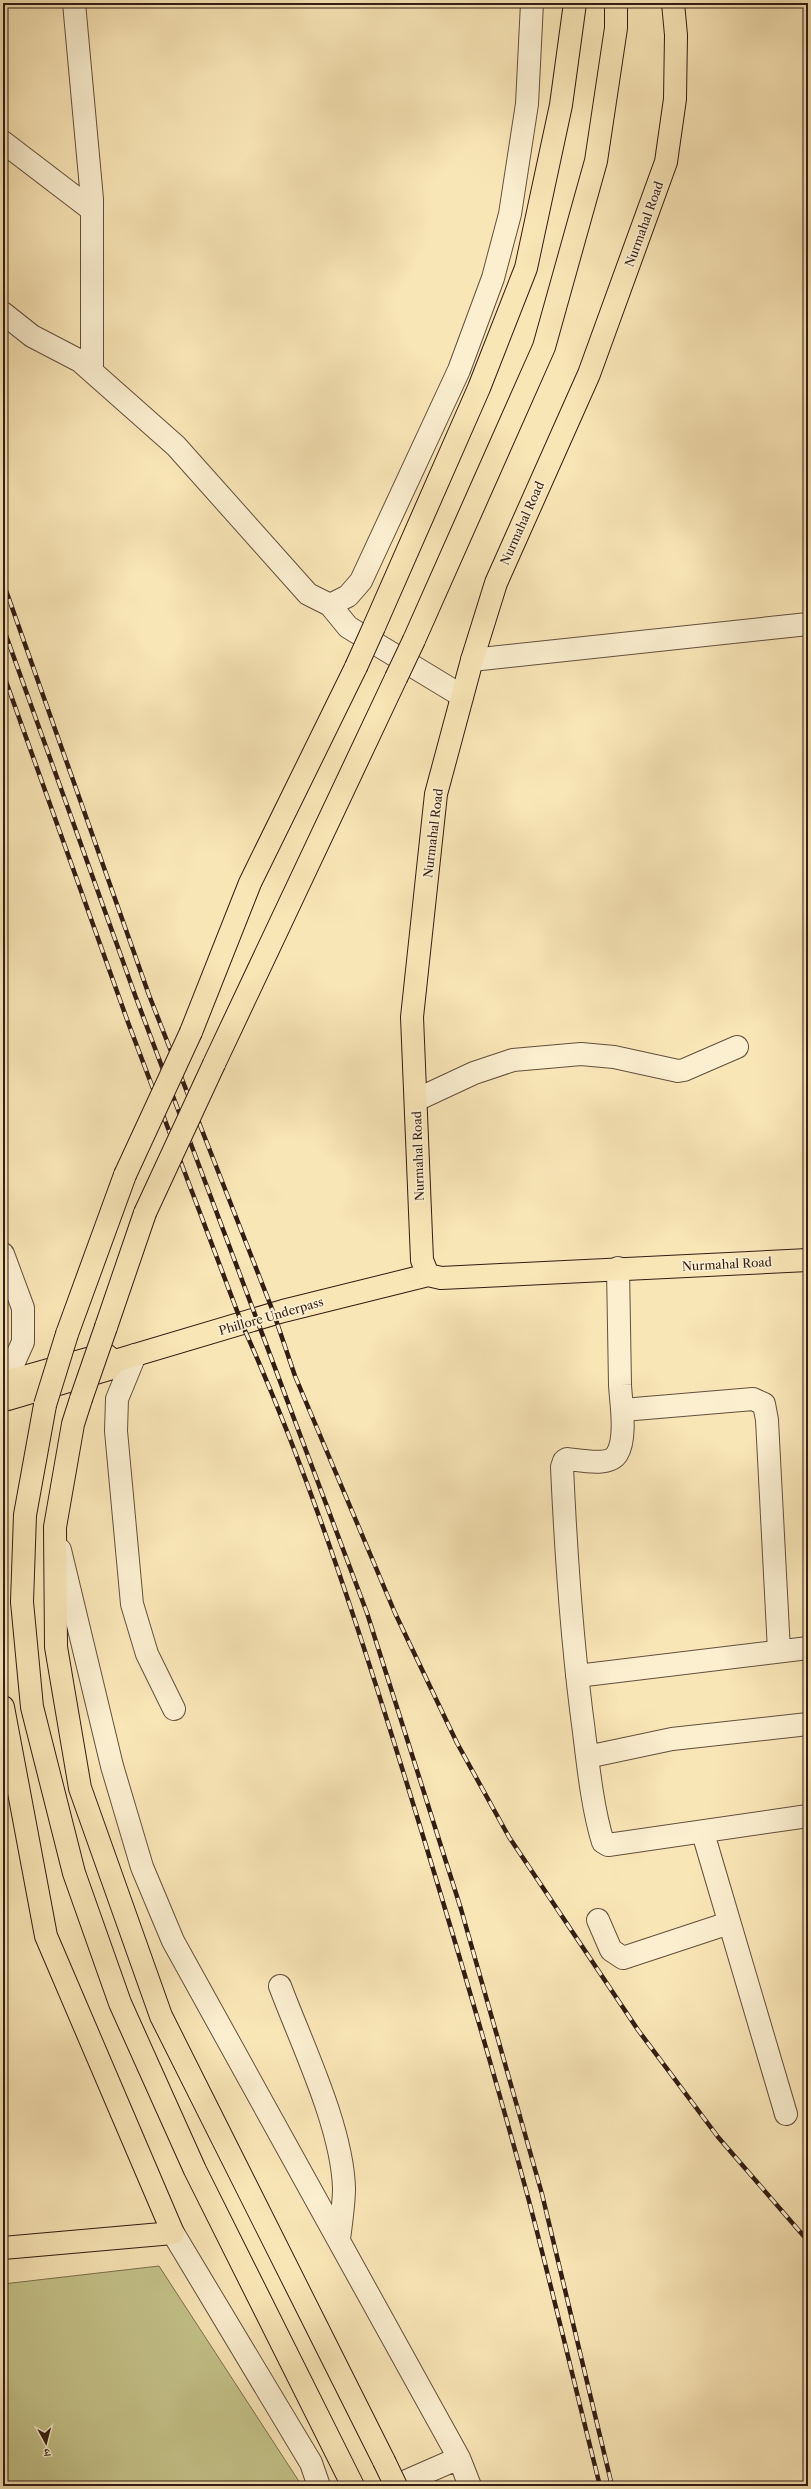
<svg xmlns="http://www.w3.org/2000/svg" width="811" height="2489" viewBox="0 0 811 2489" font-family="'Libre Caslon Text','Noto Serif Devanagari',serif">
  <rect width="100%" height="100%" fill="#f9e6b7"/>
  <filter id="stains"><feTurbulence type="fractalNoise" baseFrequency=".005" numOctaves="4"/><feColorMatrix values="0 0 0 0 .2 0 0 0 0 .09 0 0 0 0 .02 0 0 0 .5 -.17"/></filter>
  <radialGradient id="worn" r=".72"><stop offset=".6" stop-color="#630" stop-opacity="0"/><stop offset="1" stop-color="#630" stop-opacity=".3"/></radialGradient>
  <path fill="#c4c38a" stroke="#7b7050" d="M159 2266 302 2486H3V2284Z"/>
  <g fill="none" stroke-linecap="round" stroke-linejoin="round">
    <g stroke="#644f3e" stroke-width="24">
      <path id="minor" d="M74 3 92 199V371
        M3 142 92 210
        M3 313 32 336 80 361 176 446 308 594 330 605 348 596 361 581 459 370 493 278 510 214 527 104 532 3
        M330 605 348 627 462 696
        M472 660 808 624
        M416 1100 474 1073 513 1060 581 1054 614 1057 678 1071 684 1070 737 1047
        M3 1254 23 1308V1342L5 1382
        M618 1268C619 1307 619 1346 620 1385 621 1403 627 1438 617 1454 609 1467 579 1460 567 1459L564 1461 562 1467C566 1556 572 1644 584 1732 588 1765 593 1811 603 1842L608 1845 808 1816
        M135 1355 117 1399 116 1431 132 1604 147 1654 174 1709
        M623 1410 753 1399 764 1404 767 1420 779 1651
        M60 1550 112 1766 142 1867 173 1941 459 2458 470 2486
        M577 1676 808 1648
        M587 1757 672 1739 808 1724
        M703 1833 786 2114
        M598 1920 611 1950 623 1958 729 1923
        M280 1986C302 2045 342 2126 344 2188 344 2204 341 2223 339 2239
        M173 2233 311 2463 319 2486
        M395 2486 459 2458"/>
    </g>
    <g stroke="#321d15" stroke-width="24">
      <path id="major" d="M673 3 676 35 675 99 666 162 589 374 496 583 472 660 436 794 412 1017 422 1260 428 1275 441 1278 808 1260
        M6 1382 105 1354 110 1358
        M8 1399 109 1369 115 1361 283 1311 428 1275
        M3 1707 46 1936 173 2233 3 2248"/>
    </g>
    <g stroke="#321d15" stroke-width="24">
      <path id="highway" d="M374 627 479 388 526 268 561 105 575 3
        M414 640 544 347 596 161 616 28V3
        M191 1032 250 883 356 667
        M214 1064 396 678
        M106 1327 145 1213
        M67 1334 125 1175
        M81 1399 73 1424 55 1527 56 1647 80 1788 161 2016 384 2461
        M45 1405 25 1515 22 1602 32 1707 74 1873 120 2003 195 2170 353 2486"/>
    </g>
    <use href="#minor" stroke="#fbefd0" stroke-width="22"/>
    <use href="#major" stroke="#f9e6b7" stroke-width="22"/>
    <use href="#highway" stroke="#f9e6b7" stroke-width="22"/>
    <g stroke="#321d15" stroke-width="4.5">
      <path id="rail" d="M3 582 149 995 274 1314 295 1376 395 1613 457 1743 509 1837 638 2030 718 2137 808 2241
        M3 627 135 995 367 1613 461 1909 542 2194 612 2486
        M3 673 129 1025 242 1324C309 1473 359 1629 407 1784 450 1923 491 2061 529 2201 554 2296 576 2391 600 2486"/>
    </g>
    <use href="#rail" stroke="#fbefd0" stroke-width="3" stroke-dasharray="9" stroke-linecap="butt"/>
    <g stroke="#321d15" stroke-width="24" stroke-linecap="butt">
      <path id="highway-bridge" d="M356 667 374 627
        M396 678 414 640
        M125 1175 191 1032
        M145 1213 214 1064
        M81 1399 106 1327
        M45 1405 67 1334
        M384 2461 396 2486"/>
    </g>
    <use href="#highway-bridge" stroke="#f9e6b7" stroke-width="22"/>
  </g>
  <g text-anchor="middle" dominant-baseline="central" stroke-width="3.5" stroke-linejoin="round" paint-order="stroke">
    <g font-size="12" fill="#321d15" stroke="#fbefd0">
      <text transform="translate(644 224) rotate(-70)">Nurmahal Road</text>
      <text transform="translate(522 523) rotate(-66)">Nurmahal Road</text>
      <text transform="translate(433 833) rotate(-83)">Nurmahal Road</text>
      <text transform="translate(418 1156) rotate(-92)">Nurmahal Road</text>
      <text transform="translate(727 1264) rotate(-3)">Nurmahal Road</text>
      <text transform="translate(271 1316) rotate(-16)">Phillore Underpass</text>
    </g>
  </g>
  <rect width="811" height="2489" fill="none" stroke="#f9e6b7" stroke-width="16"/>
  <rect x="4" y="4" width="803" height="2481" fill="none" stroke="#321d15" stroke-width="2"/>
  <rect x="8" y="8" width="795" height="2473" fill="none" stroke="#321d15"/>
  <g transform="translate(46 2443) rotate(173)" stroke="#fbefd0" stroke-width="3" paint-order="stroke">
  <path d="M0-3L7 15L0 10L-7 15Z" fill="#321d15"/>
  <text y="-6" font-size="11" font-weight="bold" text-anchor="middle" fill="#321d15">उ</text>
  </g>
  <rect width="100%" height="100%" filter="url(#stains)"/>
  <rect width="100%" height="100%" fill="url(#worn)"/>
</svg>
